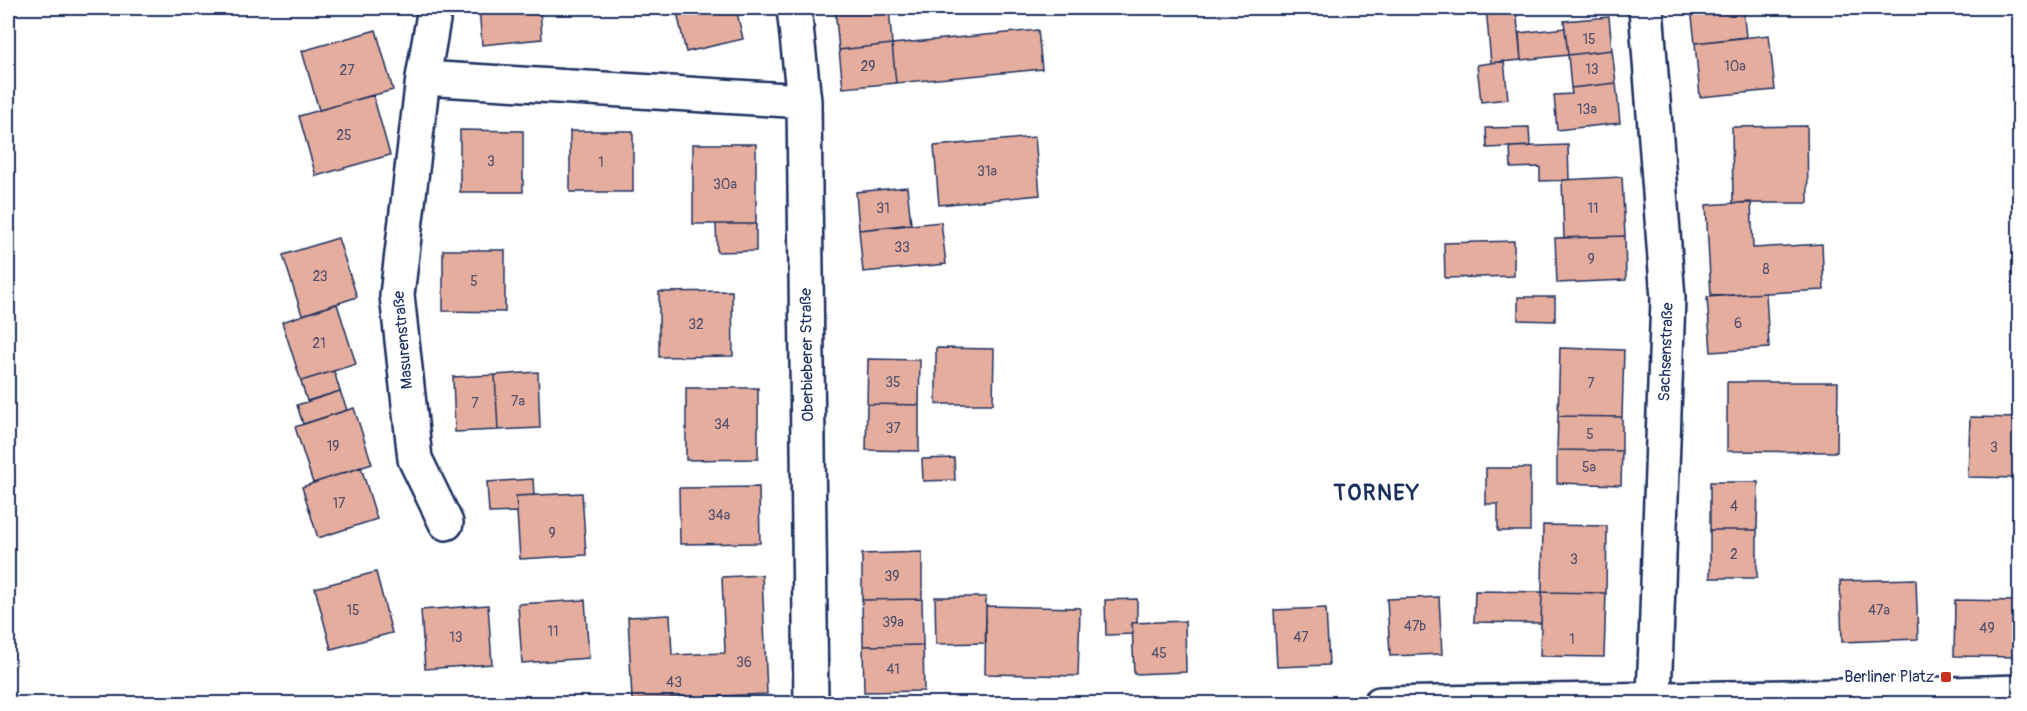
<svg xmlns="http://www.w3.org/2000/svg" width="2027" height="711" viewBox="0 0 2027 711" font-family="Pangolin,sans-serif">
  <rect width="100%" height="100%" fill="#fff"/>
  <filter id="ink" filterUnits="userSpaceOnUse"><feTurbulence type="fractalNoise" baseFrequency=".0167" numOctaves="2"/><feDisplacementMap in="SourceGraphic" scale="12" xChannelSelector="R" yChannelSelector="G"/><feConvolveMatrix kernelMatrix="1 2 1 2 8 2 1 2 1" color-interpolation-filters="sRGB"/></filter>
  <g filter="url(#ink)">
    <path fill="#e5ad9d" stroke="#1b2f5e" stroke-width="1.5" d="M479 8H540L542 39 482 45Z
      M676 8H736L743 39 686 52Z
      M835 8H889L892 44 839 50Z
      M1486 8H1516L1521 60 1491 63Z
      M1691 8H1743L1746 37 1695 43Z
      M1609 17 1612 50 1568 55 1564 21Z
      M1565 28 1568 55 1521 60 1519 33Z
      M376 30 393 90 319 110 302 51Z
      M1038 30 1042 69 896 83 892 44Z
      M1769 35 1775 90 1700 97 1695 43Z
      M892 44 896 83 843 88 839 50Z
      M1612 50 1616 83 1571 88 1568 55Z
      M1504 61 1508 99 1481 102 1477 65Z
      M1616 83 1620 123 1557 130 1554 95 1572 94 1571 88Z
      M373 95 390 155 316 176 299 116Z
      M1807 126 1808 203H1733L1732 127Z
      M1529 127 1530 146 1487 148 1486 128Z
      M460 130 523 131V192H460Z
      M570 131H633V192H570Z
      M1035 137 1040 195 939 205 934 146Z
      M693 144H756V224H693Z
      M1568 145 1569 180 1540 181V167L1511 168 1510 147Z
      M1622 177 1625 236 1564 238 1562 180Z
      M907 187 911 224 859 230 856 192Z
      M1751 202 1753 248 1822 244 1824 290 1711 296 1706 205Z
      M941 222 946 264 863 272 859 230Z
      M716 224H756V251L717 252Z
      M1625 236 1626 280 1557 283 1555 238Z
      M338 238 357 297 302 315 283 255Z
      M1514 241V276L1445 278 1444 243Z
      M443 250H505V312L443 311Z
      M732 291 733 356 659 357V292Z
      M1766 293 1769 348 1711 352 1707 297Z
      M1518 297H1555V321L1518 320Z
      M337 304 356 364 301 381 282 322Z
      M936 348 994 349 993 404H936Z
      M1560 348 1624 350 1622 417 1558 416Z
      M868 359 920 360 919 405 867 404Z
      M334 371 340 391 307 401 301 381Z
      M538 372 540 428 498 430 495 375Z
      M495 375 498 430 455 432 453 377Z
      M1727 382H1838L1837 452 1727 451Z
      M686 388H758V459L686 460Z
      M340 391 347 410 303 424 297 405Z
      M867 404 919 405V451L866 450Z
      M354 408 372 464 313 483 295 427Z
      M1558 416 1622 417V451L1557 450Z
      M1970 417 2020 418V478L1968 477Z
      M1557 450 1622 451 1621 485 1557 483Z
      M954 458 955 480 923 481 922 459Z
      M361 467 377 519 318 538 302 487Z
      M1486 468H1530V531H1498V504H1486Z
      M533 479 534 495 516 496 517 512 489 513 487 482Z
      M1710 482H1758L1757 530H1710Z
      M759 487 760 543 680 544 679 488Z
      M582 493 586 555 520 559 516 496Z
      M1543 525 1607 526 1606 593 1542 592Z
      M1710 530H1757V578H1710Z
      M922 552V599L862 600V554Z
      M376 572 392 633 331 649 315 588Z
      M762 575 767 694 632 700 628 617 670 615 672 655 725 653 722 577Z
      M1916 579 1918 639 1842 642 1840 581Z
      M1475 591 1542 592 1541 623 1474 622Z
      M1542 592 1606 593 1604 657 1540 656Z
      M935 597H986V643L936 644Z
      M1439 597 1442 654 1390 656 1387 599Z
      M922 599 923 645 863 646 862 600Z
      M1137 599V623H1132L1133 634 1106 635 1105 600Z
      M585 600 589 658 522 663 518 604Z
      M1955 600 2020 601V657L1954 656Z
      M488 605 492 664 425 669 421 610Z
      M986 606 1080 608 1078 676 985 674Z
      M1326 608 1329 665 1277 667 1274 610Z
      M1185 621 1186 672 1134 674 1132 623Z
      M923 645 924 691 864 692 863 646Z"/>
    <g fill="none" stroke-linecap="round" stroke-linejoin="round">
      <g stroke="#1b2f5e" stroke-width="38">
        <path id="minor" d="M435 8 423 78 397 295 415 459 446 523
          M794 8 804 101 811 704
          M1646 8 1668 298 1654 698
          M423 78 804 101
          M1952 694 2020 692"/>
      </g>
      <g stroke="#1b2f5e" stroke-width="38">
        <path id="tertiary" d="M1380 704 1952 694"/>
      </g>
      <use href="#minor" stroke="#fff" stroke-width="33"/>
      <use href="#tertiary" stroke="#fff" stroke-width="33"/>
    </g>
  </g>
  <rect fill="#c8321e" stroke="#fff" stroke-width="2" x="1940" y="671" width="12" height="12" rx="3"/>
  <g text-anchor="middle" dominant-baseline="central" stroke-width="5" stroke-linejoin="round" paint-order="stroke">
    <g font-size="14" fill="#4e4e6e">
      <text x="1589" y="39">15</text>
      <text x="868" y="66">29</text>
      <text x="1735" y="66">10a</text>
      <text x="1592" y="69">13</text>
      <text x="347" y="70">27</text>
      <text x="1587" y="109">13a</text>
      <text x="344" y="135">25</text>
      <text x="491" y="161">3</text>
      <text x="601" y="162">1</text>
      <text x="987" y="171">31a</text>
      <text x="725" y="184">30a</text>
      <text x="883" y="208">31</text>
      <text x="1593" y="208">11</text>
      <text x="902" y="247">33</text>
      <text x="1591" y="259">9</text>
      <text x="1766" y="269">8</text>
      <text x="320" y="276">23</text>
      <text x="474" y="281">5</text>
      <text x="1738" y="323">6</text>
      <text x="696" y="324">32</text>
      <text x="319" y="343">21</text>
      <text x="893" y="382">35</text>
      <text x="1591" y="383">7</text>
      <text x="518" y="401">7a</text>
      <text x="475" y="403">7</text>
      <text x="722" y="424">34</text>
      <text x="893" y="428">37</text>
      <text x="1590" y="434">5</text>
      <text x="333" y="446">19</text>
      <text x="1994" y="447">3</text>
      <text x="1589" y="467">5a</text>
      <text x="339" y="503">17</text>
      <text x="1734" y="506">4</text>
      <text x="719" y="515">34a</text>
      <text x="552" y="533">9</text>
      <text x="1734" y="554">2</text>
      <text x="1574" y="559">3</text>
      <text x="892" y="576">39</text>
      <text x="353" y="610">15</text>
      <text x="1879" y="610">47a</text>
      <text x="893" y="622">39a</text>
      <text x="1415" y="626">47b</text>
      <text x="1987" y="628">49</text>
      <text x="553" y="631">11</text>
      <text x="456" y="637">13</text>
      <text x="1301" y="637">47</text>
      <text x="1572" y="639">1</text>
      <text x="1159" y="653">45</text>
      <text x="744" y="662">36</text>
      <text x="893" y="669">41</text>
      <text x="674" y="682">43</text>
    </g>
    <g font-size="16" fill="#1b2f5e" stroke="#fff">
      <text transform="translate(403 340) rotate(-95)">Masurenstraße</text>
      <text transform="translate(1666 352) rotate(-88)">Sachsenstraße</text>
      <text transform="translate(807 355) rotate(-91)">Oberbieberer Straße</text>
    </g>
    <g font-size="16" fill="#1b2f5e" stroke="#fff" text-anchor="end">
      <text x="1934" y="677">Berliner Platz</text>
    </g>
    <g font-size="22" font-weight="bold" letter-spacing="1.5" fill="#1b2f5e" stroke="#fff">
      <text x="1377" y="493">TORNEY</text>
    </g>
  </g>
  <rect width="2027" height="711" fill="none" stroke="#fff" stroke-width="30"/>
  <rect x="15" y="15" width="1997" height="681" fill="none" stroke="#1b2f5e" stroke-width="2" filter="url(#ink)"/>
</svg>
